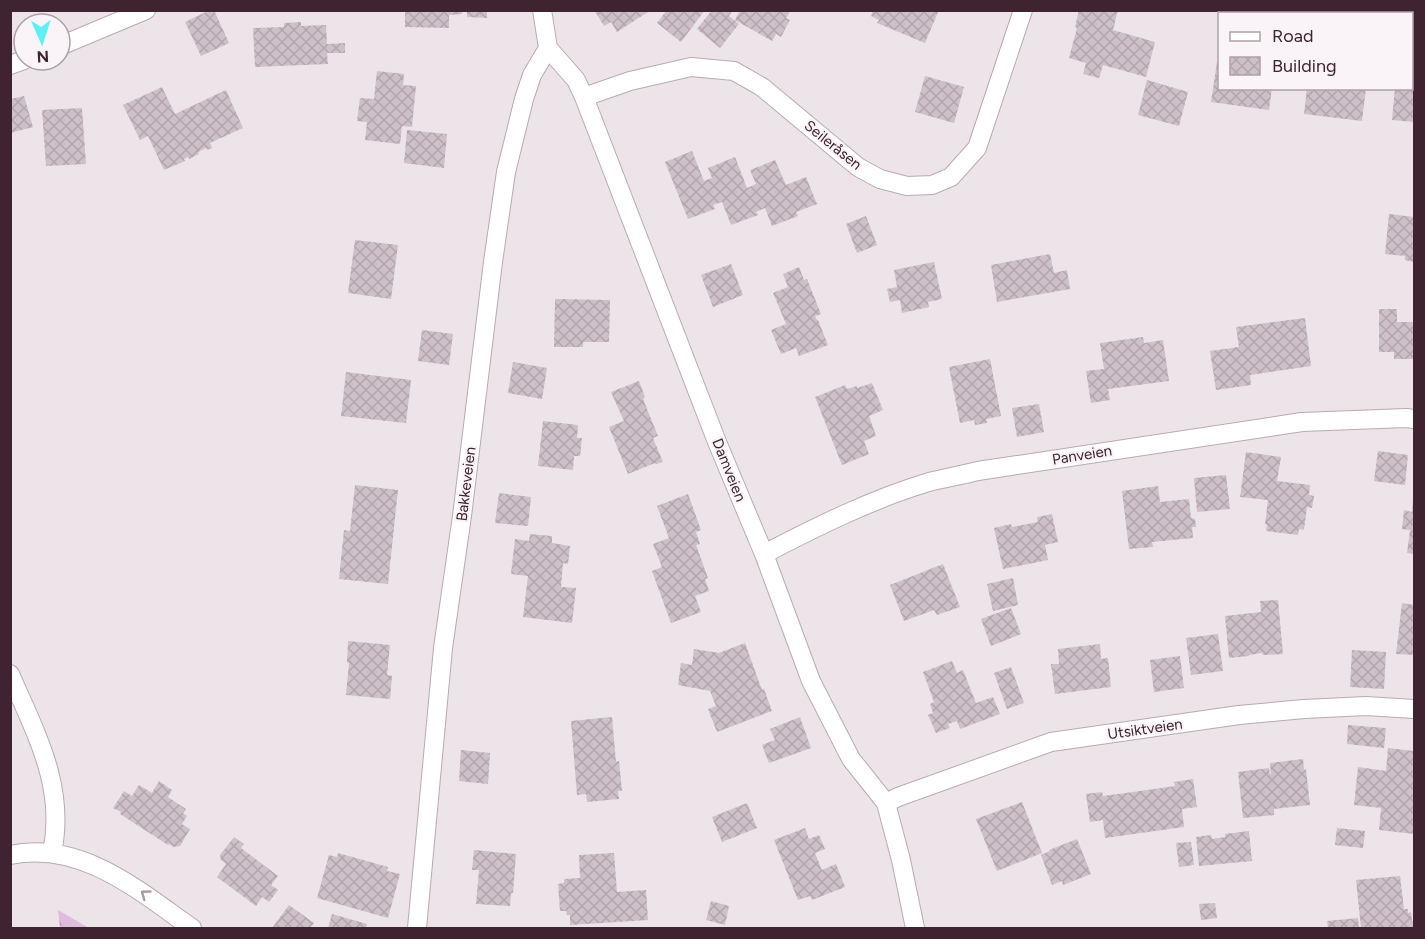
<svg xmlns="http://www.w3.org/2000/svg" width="1425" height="939" viewBox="0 0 1425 939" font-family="Figtree,sans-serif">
  <defs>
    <pattern id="forest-firs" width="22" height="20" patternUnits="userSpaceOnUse" patternTransform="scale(1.5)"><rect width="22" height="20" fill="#dfbcde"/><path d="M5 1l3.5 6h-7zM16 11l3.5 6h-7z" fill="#c0a1bf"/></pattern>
    <pattern id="building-cross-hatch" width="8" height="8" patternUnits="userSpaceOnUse" patternTransform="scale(1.5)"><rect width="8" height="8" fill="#cec0c9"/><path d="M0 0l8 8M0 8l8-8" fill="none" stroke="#b2a5ad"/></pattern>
  </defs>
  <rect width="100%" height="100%" fill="#ede4ea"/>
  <path fill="url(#forest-firs)" d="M58 910 89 928H60Z"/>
  <path fill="url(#building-cross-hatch)" d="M210 10H214L229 43 201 56 185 22Z
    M405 10H462V14L449 15V28L405 27Z
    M467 10H487V18L467 17Z
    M594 10H651L617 32 611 22 604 26Z
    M667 10H705L681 42 657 23Z
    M712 10H733L729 16 739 24 720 48 697 29Z
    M740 10H791L786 18 790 20 781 37 776 34 772 41 735 20Z
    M873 10H939L925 43 877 23 879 20 871 16Z
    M1079 10H1118L1113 30 1155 42 1146 77 1103 65 1099 78 1083 74 1086 63 1069 58 1077 28 1075 27Z
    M301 22V26L326 25 327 44 345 43V53H327L328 64 255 67 253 28 284 27V23Z
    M1217 62H1220V88H1272L1269 110 1211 102Z
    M377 71 404 74 403 85 416 86 412 127 402 126 400 144 365 140 367 122 357 121 360 98 374 99Z
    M925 76 964 87 954 123 915 112Z
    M1412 79H1414V122L1392 120 1395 88H1412Z
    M1147 80 1188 92 1179 126 1138 115Z
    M162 87 175 114 226 90 243 128 210 143 212 148 207 150 206 148 198 152 199 154 189 159 188 157 184 159 185 161 164 170 148 136 140 140 123 105Z
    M1307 88H1366L1362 121 1304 114Z
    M24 96 33 127 10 133V99Z
    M82 108 86 164 46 166 42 110Z
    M407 130 447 134 444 168 404 163Z
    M692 151 704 181 712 178 708 168 735 157 747 188 756 184 750 170 775 160 786 185 806 177 817 204 796 212 798 216 772 226 765 208 756 212 758 215 731 225 722 202 713 205 715 209 688 219 665 162Z
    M1389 214 1414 217V262L1405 260V256L1385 254Z
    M866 216 877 245 857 253 846 224Z
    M355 240 398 245 391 299 348 293Z
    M1050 254 1054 273 1067 270 1070 289 997 302 991 265Z
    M934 262 942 299 928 302 929 307 902 313 900 300 890 302 887 289 897 287 894 270Z
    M731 264 743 295 713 307 701 275Z
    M799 267 804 280 807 279 821 314 815 316 817 320H818L828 345 799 356 796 348 781 354 771 330 786 324 773 293 788 287 783 274Z
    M555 299 610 300 609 342H583V347H554Z
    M1379 309H1397V322H1414V359H1394V352H1379Z
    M1305 318 1311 366 1250 375 1251 385 1216 390 1210 351 1239 347 1236 327Z
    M422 330 453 334 449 365 418 361Z
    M1143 337 1144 343 1163 340 1169 381 1108 389 1110 400 1091 403 1086 371 1104 369 1100 343Z
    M990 359 1001 416 986 419 987 423 975 425 974 420 960 423 949 367Z
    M513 362 547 368 542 399 508 393Z
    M346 372 411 380 406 423 341 416Z
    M639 381 645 397 643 399 658 436 653 438 663 462 656 464 655 463 628 474 609 427 624 421 611 392Z
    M872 383 883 410 869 416 876 436 864 441 869 454 842 465 815 397 845 385 847 389 857 386V388Z
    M1039 404 1044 432 1017 437 1012 408Z
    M543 421 578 425 577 438H582L580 456H574L573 470 538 466Z
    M1378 451 1408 455 1405 485 1374 481Z
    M1246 452 1281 457 1277 481 1310 485 1309 495 1314 496 1312 508 1307 507 1304 530 1299 529 1298 535 1266 531 1267 525 1265 524 1268 500 1240 497Z
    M1226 475 1230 509 1197 512 1194 478Z
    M355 485 398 490 388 584 339 579 344 530 350 531Z
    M1158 486 1160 502 1189 499 1191 518 1195 519 1196 527H1192L1193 538 1152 542 1153 547 1129 549 1122 491Z
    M499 493 531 497 528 526 495 523Z
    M688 494 701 530 696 532 700 544 696 545 708 578 705 579 709 591 695 596 701 612 671 623 652 571 662 567 653 544 669 538 657 506Z
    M1413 499H1414V554L1407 553 1410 530 1402 529 1404 510 1412 512Z
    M1052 514 1058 542 1045 545 1048 560 1003 569 994 528 1011 524 1012 527 1038 522 1037 517Z
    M530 534 552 536V543L570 546 568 564 563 563 561 587 576 588 572 623 523 617 528 576 511 574 515 539 529 541Z
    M943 564 960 607 937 615 934 610 904 621 890 585Z
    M1013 578 1018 605 993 611 987 584Z
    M1278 600 1283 654 1263 655 1262 653 1249 655V656L1229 658 1225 616 1261 612 1260 601Z
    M1402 603 1414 605V655L1396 654Z
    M1011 608 1021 634 991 646 981 619Z
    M1218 634 1223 671 1191 675 1186 638Z
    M348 641 390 645 387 675 392 676 390 699 346 695 349 663 347 662Z
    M745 643 762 690 764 689 772 711 717 732 708 709 716 706 710 691 678 685 681 663 692 665 694 649 719 653Z
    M1100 644 1101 659 1108 658 1111 687 1055 694 1051 664H1059L1058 649Z
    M1352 650 1386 652 1384 689 1350 687Z
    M1180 656 1184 688 1154 692 1150 660Z
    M952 661 957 673 963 670 976 703 993 697 1000 714 960 729 957 721 948 724 950 728 936 733 928 715 933 713 930 704 934 702 923 672Z
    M1011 667 1024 703 1007 709 994 673Z
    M612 717 616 762 619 761 622 791H618L619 799 587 802 586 794 577 795 571 721Z
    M800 717 811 748 769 763 762 745 775 740 770 729Z
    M1348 725 1386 728 1384 748 1347 744Z
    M1388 748 1414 751V834L1379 830 1381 808 1354 805 1358 767 1386 771Z
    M461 750 490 753 488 784 459 781Z
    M1303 759 1304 770 1306 769 1310 805 1274 809V815L1243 818 1238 772 1269 768 1270 774H1271L1270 763Z
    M1193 779 1197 807 1182 809 1184 827 1105 838 1103 820 1090 822 1086 794 1102 792 1103 796 1140 791 1175 786 1174 782Z
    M159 781 172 790 168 797 186 809 183 813 187 816 182 824 190 829 180 846 174 847 169 844 168 845 120 814 121 812 113 808 124 791 132 796 139 785 152 793Z
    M1022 802 1042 853 997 871 976 819Z
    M747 803 757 828 722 842 712 817Z
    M805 828 809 839 819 835 825 849 815 853 822 870 836 864 845 887 812 900 810 896 798 900 774 840Z
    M1337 828 1365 831 1363 848 1335 845Z
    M1249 831 1252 861 1199 866 1196 837 1211 835 1212 839 1225 837V834Z
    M234 837 244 844 241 848 278 876 271 885 278 890 269 902 262 897 256 906 217 877 226 864 221 860 220 855Z
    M1077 839 1091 874 1063 885 1062 881 1052 885 1041 855 1050 851 1049 850Z
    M1191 842 1194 865 1179 867 1176 843Z
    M474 850 516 854 513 893H511L510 906 476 904 479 870H472Z
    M338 853 388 867 387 871 400 874 388 918 317 898 329 855 337 857Z
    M614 853 617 892 646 890 648 920 570 925V915H567L566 911H560L558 884 564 883V879L580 878 579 855Z
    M1400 876 1404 909H1408V913L1411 912 1412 921H1414V928H1361L1356 880Z
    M711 901 729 906 725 925 706 920Z
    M1215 903 1217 918 1201 920 1199 904Z
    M289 905 314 923 310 928H272Z
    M332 914 367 924 366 928H328Z
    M1358 918 1359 928H1328L1327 921Z"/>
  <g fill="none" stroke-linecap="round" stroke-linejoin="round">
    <g stroke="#b9aab2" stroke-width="19">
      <path id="lane" d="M1412 21H1414"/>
    </g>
    <g stroke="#b9aab2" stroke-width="20">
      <path id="street" d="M542 10 548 48 576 80 584 97 717 442 764 554 811 681 851 759 886 803 901 860 915 928
        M60 46 146 10
        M10 65 24 60
        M584 97 630 81 691 67 734 71 762 87 858 167 880 179 907 186 932 185 951 177 977 148 1023 10
        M764 554C816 527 872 499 929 482 945 478 962 475 978 471L1302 422 1406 418 1414 419
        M10 674C36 734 66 787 52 853
        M886 803 898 797 1051 742 1239 715 1304 709 1366 706 1414 709
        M10 855C81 840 139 891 192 928
        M417 928 443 648 462 516 493 262 506 172 524 99 532 75 548 48"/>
    </g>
    <use href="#lane" stroke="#fff" stroke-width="16"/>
    <use href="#street" stroke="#fff" stroke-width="18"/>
  </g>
  <defs><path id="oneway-chevron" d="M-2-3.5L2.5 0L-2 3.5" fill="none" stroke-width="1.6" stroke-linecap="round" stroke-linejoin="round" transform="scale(1.5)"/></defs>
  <use stroke="#a99ca2" href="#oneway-chevron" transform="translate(145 894) rotate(-144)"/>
  <g text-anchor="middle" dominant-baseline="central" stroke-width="4.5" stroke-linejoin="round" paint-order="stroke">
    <g font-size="15" fill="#3f2331" stroke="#faf4f8">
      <text transform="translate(833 145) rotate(39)">Seileråsen</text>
      <text transform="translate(1082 455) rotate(-9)">Panveien</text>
      <text transform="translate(729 470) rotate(68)">Damveien</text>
      <text transform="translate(466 484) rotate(-83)">Bakkeveien</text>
      <text transform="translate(1145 729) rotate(-8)">Utsiktveien</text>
    </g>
  </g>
  <rect width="1425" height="939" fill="none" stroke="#3f2331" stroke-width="24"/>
  <rect x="1218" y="12" width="195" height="78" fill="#faf4f8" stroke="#afa0a8" stroke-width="1.5"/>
  <rect x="1230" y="32" width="30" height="9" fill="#ffffff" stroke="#afa0a8" stroke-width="1.5"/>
  <text x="1272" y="42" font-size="18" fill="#3f2331">Road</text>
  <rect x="1230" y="57" width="30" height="18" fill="url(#building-cross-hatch)" stroke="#afa0a8" stroke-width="1.5"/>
  <text x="1272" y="72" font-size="18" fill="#3f2331">Building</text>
  <g transform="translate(42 42) rotate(177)"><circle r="28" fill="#faf4f8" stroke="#afa0a8" stroke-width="1.5"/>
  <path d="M0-4.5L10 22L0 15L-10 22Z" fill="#5cf2f4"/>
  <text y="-9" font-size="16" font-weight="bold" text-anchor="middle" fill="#3f2331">N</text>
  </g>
</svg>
